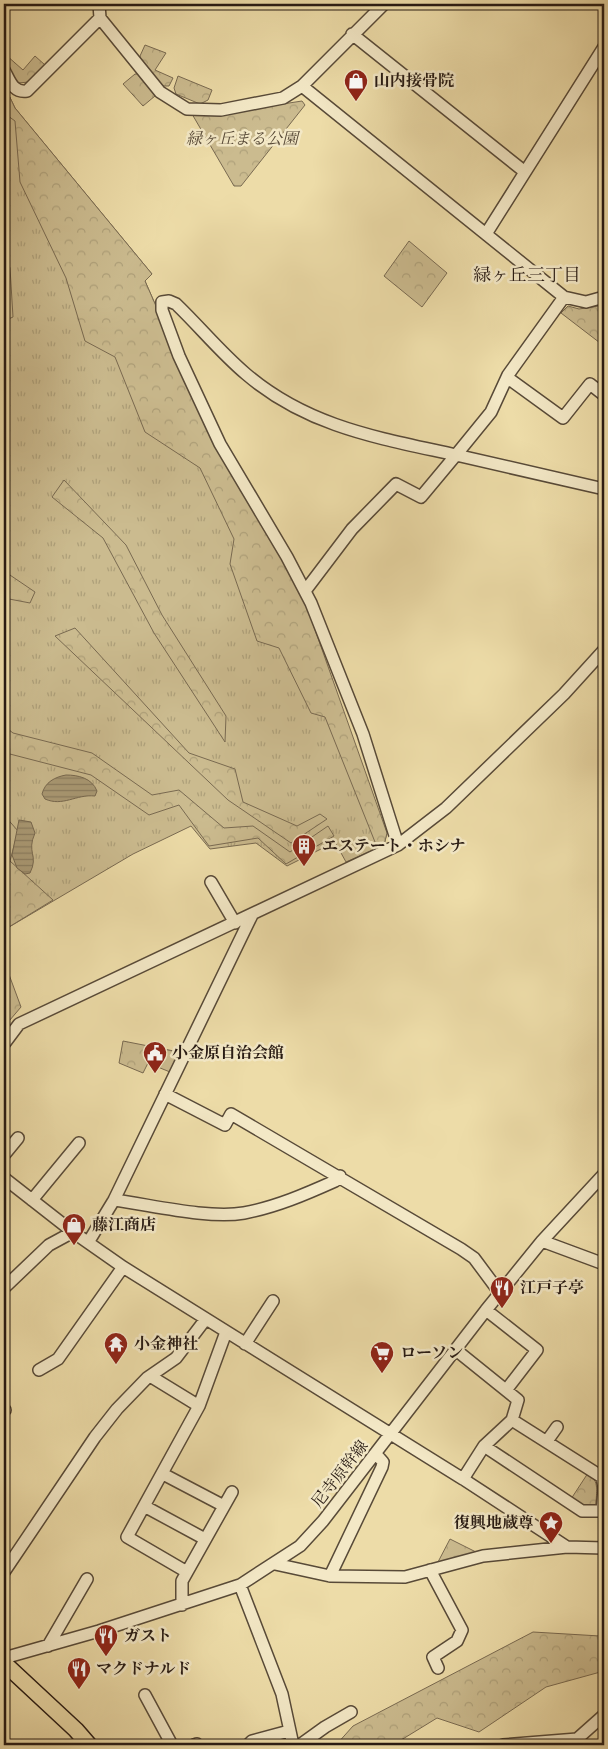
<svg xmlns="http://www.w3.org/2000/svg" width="608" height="1749" viewBox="0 0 608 1749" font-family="'Libre Bodoni','Noto Serif JP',serif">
  <defs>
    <pattern id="grass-tufts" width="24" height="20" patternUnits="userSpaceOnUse" patternTransform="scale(1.25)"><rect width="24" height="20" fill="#cbbb8f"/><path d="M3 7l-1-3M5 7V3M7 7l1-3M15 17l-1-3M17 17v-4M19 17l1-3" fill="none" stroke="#aea07a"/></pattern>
    <pattern id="forest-crowns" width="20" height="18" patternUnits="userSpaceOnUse" patternTransform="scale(1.25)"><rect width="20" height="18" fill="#cbbb8f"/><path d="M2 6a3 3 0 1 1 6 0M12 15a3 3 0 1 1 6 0" fill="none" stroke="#aea07a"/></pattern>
    <pattern id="water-rules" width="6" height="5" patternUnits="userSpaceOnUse" patternTransform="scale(1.25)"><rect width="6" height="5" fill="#aa9a75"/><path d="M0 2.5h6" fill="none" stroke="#8a7d5f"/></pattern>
  </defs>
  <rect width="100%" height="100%" fill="#eddca8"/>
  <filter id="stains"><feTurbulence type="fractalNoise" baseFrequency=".004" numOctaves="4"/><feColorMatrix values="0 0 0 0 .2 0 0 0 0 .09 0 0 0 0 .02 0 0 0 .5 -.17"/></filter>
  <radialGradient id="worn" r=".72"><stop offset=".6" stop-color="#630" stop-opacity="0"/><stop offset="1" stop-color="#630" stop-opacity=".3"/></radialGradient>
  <path fill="url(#grass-tufts)" stroke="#796a51" d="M4 85 15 108 152 274 145 281 387 833 384 845 346 862 335 842 287 866 256 843 210 849 191 826 133 854 4 930Z"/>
  <path fill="url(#forest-crowns)" stroke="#796a51" d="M145 45 166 53 155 70 173 78 169 86H161L141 61 140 56Z
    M6 55 23 70 35 56 45 65 29 82 18 83 12 77 4 59Z
    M135 74H138L155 93V96L143 106 123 84Z
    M178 76 212 90 208 100 200 104 176 94 174 88Z
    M4 85 15 108 152 274 145 281 216 443 302 593 387 833 384 845 377 847 325 717 311 713 279 648 257 641 230 564 234 539 200 468 145 432 115 357 85 341 66 278 20 182 15 121 4 113Z
    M302 101 305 105 241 186H234L192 114 225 113Z
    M409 241 447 273 422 307 384 276Z
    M4 252 10 268 13 317 4 321Z
    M604 305V346L561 313 568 306 579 309Z
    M64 480 126 545 162 615 226 716 225 742 154 633 103 538 52 497Z
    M4 571 35 592 30 603 4 598Z
    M75 628 189 753 235 769 243 802 297 826 320 814 327 819 291 843 228 800 55 636Z
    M4 726 13 733 92 753 152 795 179 790 224 828 253 826 290 852 328 826 334 836 286 864 258 838 209 846 179 805 149 815 91 775 6 753Z
    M4 815 18 831 10 861 53 900 4 930Z
    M4 961 21 1007 4 1027Z
    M123 1041 179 1052 170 1072 148 1063 143 1073 119 1063Z
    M588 1473C600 1481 596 1492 596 1505L593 1507H583L571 1499Z
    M450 1539 478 1553 438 1562Z
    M604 1622V1671L546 1687 479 1732 437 1718 393 1745H336L353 1726 533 1632 600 1636Z"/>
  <path fill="url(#water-rules)" stroke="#76674e" d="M66 775C78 775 92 778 97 791L95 796C76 794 63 807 45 799L42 794C45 782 55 777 66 775Z
    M19 820 31 822 35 833C26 853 39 855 30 873L25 874 17 868 12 855Z"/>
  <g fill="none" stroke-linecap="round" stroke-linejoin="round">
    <g stroke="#584a38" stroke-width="14">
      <path id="minor" d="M99 4 100 18 160 92 187 109 221 110 283 98 302 86
        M384 4 302 86 564 297 586 302 604 297
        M352 34 525 172
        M4 70C10 81 13 93 27 91L100 18
        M486 234 604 47
        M506 380 512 381 563 418 590 384 604 395
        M305 591 352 529 396 484 421 497 456 455 604 489
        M398 845 363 734 311 603 287 557 220 444 179 356 162 310V302L169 301 176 304C200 327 221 353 246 374 308 427 379 438 456 455L491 412 508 375 564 297
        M211 882 235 923
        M4 1044 19 1024 398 845 446 808 564 694 604 650
        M165 1094 225 1125 231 1114 461 1249 474 1258 500 1293
        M4 1155 18 1138
        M4 1178 73 1232 123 1267 463 1479 484 1446 512 1420 518 1400 456 1350
        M32 1200 79 1143
        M114 1200C152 1205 208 1219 244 1213 276 1207 306 1194 335 1181L340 1176
        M89 1241 114 1200 252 915
        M542 1241 604 1264
        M4 1288 49 1245 73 1232
        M486 1310 537 1350 507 1389
        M245 1344 273 1301
        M39 1370 58 1359 123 1267
        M150 1376 199 1406 127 1537 187 1572
        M199 1406 226 1332
        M4 1409 5 1410
        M512 1420 602 1477 604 1488 602 1511
        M547 1441 557 1427
        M484 1446 582 1511H604
        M163 1474 224 1506
        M463 1479 567 1547
        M144 1506 205 1539
        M275 1564 330 1576 405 1577 483 1556 567 1547 604 1548
        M430 1570 462 1630 457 1641 433 1657 438 1668
        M4 1572 95 1437 117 1409 147 1378 176 1358 205 1320
        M330 1576 382 1467 383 1462 376 1454
        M240 1585 282 1694 293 1745
        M182 1605V1581L232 1492
        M48 1646 87 1579
        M4 1658 99 1631 240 1585 300 1546 323 1521 486 1310 542 1241 604 1174
        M145 1695 172 1745
        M194 1745 197 1744
        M248 1745 252 1741 289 1731
        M300 1745 325 1727 351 1712
        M503 1745 577 1739
        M577 1745V1739L604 1715"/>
    </g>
    <g stroke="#271a13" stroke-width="18">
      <path id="major" d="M4 1663 76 1730 89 1745"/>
    </g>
    <use href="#minor" stroke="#f3e8c6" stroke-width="11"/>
    <use href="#major" stroke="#eddca8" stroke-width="15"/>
  </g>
  <defs>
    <g id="shop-pin" transform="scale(1.25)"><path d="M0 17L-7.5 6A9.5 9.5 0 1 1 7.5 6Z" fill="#8f2418" stroke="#f3e8c6"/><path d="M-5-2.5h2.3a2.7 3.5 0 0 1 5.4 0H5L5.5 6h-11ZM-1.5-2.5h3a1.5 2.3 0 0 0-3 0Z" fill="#fff"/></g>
    <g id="building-pin" transform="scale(1.25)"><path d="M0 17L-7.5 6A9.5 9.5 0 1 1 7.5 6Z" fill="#8f2418" stroke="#f3e8c6"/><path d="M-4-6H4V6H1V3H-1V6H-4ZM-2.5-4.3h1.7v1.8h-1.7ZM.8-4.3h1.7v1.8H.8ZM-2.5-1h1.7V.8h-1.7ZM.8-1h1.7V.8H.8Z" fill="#fff"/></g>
    <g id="civic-pin" transform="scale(1.25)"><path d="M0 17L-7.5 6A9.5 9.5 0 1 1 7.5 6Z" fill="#8f2418" stroke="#f3e8c6"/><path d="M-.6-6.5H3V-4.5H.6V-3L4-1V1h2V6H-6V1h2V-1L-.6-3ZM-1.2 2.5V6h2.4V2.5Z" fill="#fff"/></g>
    <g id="restaurant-pin" transform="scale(1.25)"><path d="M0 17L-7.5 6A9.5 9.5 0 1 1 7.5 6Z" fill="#8f2418" stroke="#f3e8c6"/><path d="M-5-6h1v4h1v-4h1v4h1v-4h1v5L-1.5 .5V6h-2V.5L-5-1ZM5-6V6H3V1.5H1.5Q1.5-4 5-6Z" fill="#fff"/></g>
    <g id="temple-pin" transform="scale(1.25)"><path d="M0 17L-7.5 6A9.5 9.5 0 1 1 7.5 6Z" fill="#8f2418" stroke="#f3e8c6"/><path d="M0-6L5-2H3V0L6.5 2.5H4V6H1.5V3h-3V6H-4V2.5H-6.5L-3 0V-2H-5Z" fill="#fff"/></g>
    <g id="supermarket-pin" transform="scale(1.25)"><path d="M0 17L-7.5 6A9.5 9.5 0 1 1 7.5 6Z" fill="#8f2418" stroke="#f3e8c6"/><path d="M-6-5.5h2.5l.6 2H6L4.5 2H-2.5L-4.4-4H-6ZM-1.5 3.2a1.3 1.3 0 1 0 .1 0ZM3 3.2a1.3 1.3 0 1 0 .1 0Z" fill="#fff"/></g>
    <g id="sight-pin" transform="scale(1.25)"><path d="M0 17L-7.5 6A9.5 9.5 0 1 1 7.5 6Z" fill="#8f2418" stroke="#f3e8c6"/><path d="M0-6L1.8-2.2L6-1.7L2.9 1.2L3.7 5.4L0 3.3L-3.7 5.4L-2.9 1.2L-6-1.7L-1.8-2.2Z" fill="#fff"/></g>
  </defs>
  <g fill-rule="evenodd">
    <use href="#shop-pin" x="356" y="81"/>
    <use href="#building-pin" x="304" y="846"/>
    <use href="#civic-pin" x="155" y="1053"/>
    <use href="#shop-pin" x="74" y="1225"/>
    <use href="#restaurant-pin" x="502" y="1288"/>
    <use href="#temple-pin" x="116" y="1344"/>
    <use href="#supermarket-pin" x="382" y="1353"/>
    <use href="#sight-pin" x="551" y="1523"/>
    <use href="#restaurant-pin" x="106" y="1636"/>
    <use href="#restaurant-pin" x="79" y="1669"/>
  </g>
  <g text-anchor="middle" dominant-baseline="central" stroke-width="5" stroke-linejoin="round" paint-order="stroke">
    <g font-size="16" font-weight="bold" fill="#271a13" stroke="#f3e8c6" text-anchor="start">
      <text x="374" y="81">山内接骨院</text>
      <text x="322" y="846">エステート・ホシナ</text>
      <text x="172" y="1053">小金原自治会館</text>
      <text x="92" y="1225">藤江商店</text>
      <text x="520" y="1288">江戸子亭</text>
      <text x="134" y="1344">小金神社</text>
      <text x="400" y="1353">ローソン</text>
      <text x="534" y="1523" text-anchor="end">復興地蔵尊</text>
      <text x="124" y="1636">ガスト</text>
      <text x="96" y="1669">マクドナルド</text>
    </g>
    <g font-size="16" font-style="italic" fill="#584a38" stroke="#f3e8c6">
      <text x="242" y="139">緑ヶ丘まる公園</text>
    </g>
    <g font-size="16" fill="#271a13" stroke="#f3e8c6">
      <text transform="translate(340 1474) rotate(-52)">尼寺原幹線</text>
    </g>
    <g font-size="18" fill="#271a13" stroke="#f3e8c6">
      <text x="527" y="275">緑ヶ丘三丁目</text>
    </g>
  </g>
  <rect width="608" height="1749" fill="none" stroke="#eddca8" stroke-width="20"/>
  <rect x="5" y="5" width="598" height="1739" fill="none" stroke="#271a13" stroke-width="2.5"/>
  <rect x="10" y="10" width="588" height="1729" fill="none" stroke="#271a13"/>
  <rect width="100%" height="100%" filter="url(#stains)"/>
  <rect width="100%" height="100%" fill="url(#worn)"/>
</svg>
